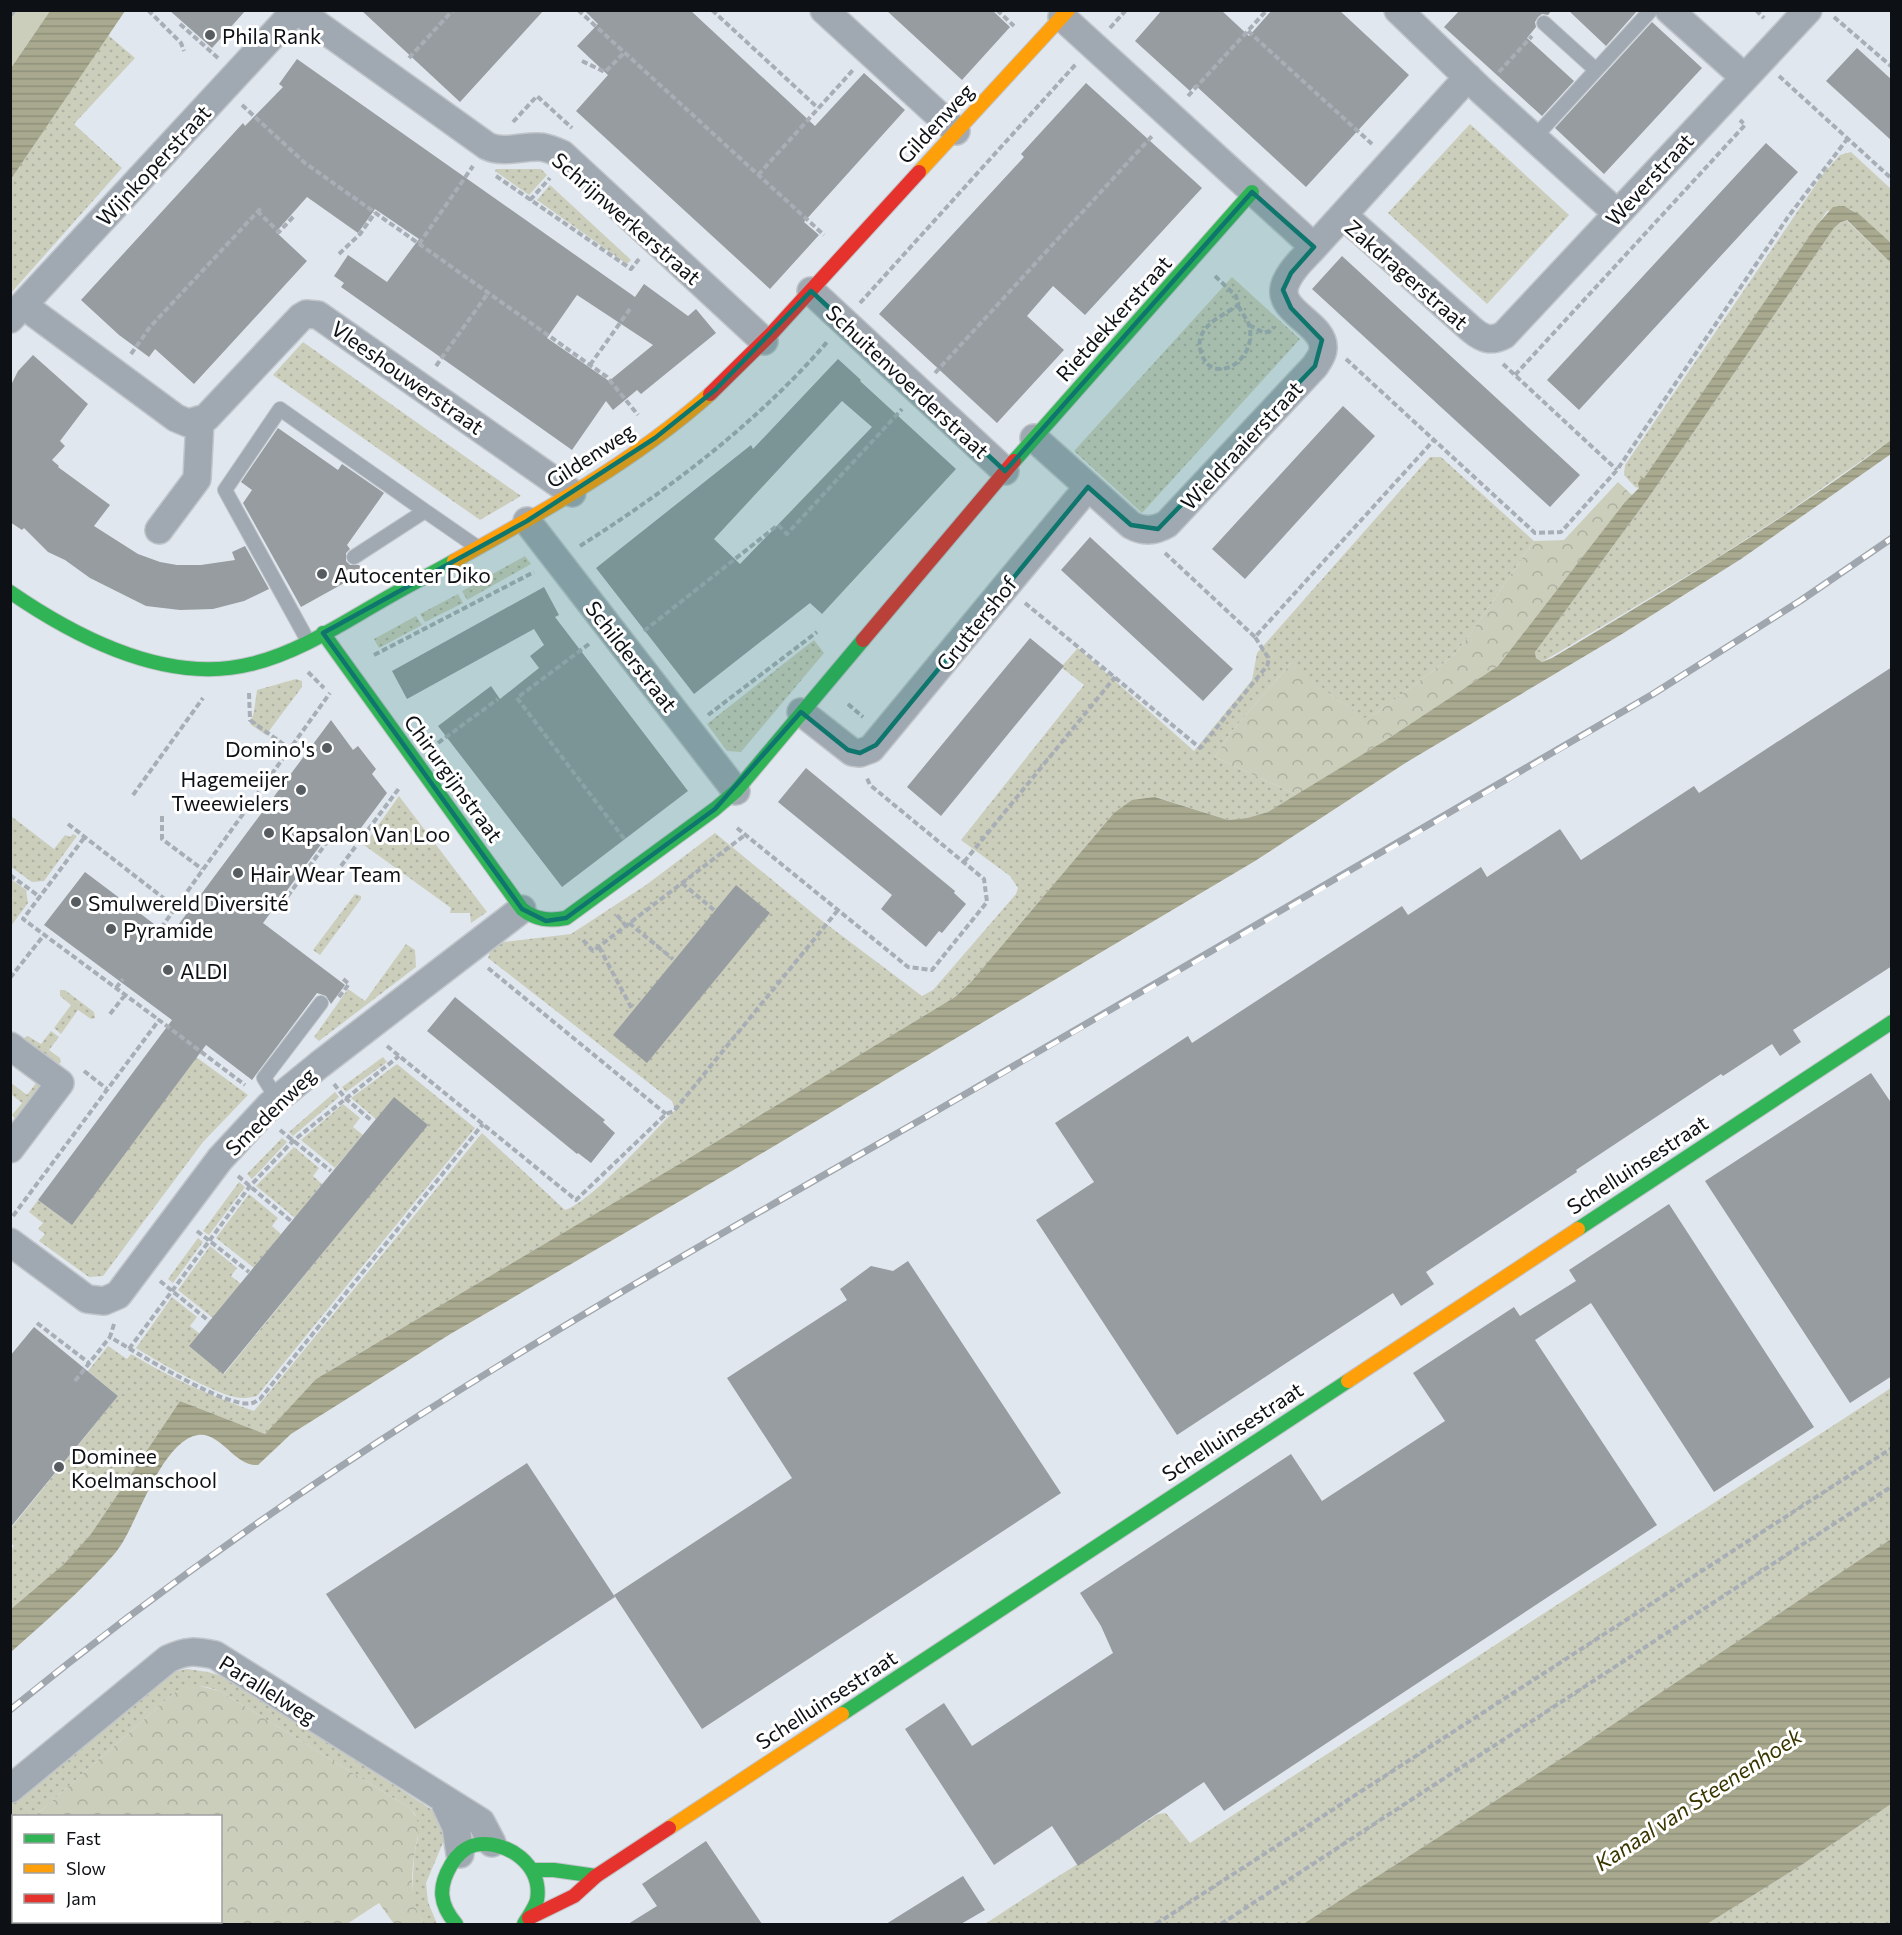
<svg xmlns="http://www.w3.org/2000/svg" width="1902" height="1935" viewBox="0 0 1902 1935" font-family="Commissioner,sans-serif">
  <defs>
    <pattern id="grass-dots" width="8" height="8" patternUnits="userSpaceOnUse" patternTransform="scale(1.5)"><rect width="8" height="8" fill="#cccebc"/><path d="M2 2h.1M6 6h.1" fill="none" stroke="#aeb0a1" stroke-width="1.8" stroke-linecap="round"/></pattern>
    <pattern id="forest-crowns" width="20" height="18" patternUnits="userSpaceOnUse" patternTransform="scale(1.5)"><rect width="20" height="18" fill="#cccebc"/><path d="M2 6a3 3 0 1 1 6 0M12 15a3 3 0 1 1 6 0" fill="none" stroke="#aeb0a1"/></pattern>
    <pattern id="water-rules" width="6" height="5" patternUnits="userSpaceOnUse" patternTransform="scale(1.5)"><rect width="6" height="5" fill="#a8a98f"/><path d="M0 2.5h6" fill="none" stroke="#8f907a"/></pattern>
  </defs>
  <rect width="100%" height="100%" fill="#e1e7ee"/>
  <path fill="url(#grass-dots)" d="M108 35 135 58 74 124 122 168 11 293V179Z
    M1470 124 1569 215 1487 304 1388 213Z
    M1851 152 1891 189V243L1851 209 1827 211 1644 478 1642 477 1639 488 1635 487 1624 475 1625 465 1823 174 1840 155Z
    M496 169H541L547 175 529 195 495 171Z
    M550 185 631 260 627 264 537 200Z
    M1845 219 1891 263V440L1785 514 1712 561 1542 662 1536 658 1535 652 1649 497 1834 228Z
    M1232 277 1300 339 1142 513 1074 451Z
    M303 342 521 496 480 520 273 375Z
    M1430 457H1441L1534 541 1469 636 1453 656 1375 714 1364 719 1336 699 1291 663 1232 731 1215 757 1297 795 1268 812 1247 818 1228 820 1156 797 1114 813 971 982 955 997 681 1163 316 1379 265 1434 180 1401 91 1534 64 1564 11 1609V1550L14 1546 11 1543V1528L118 1396 88 1371 108 1346 127 1359 131 1354C173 1379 208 1395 254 1411L482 1133 565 1210C590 1203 653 1132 675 1110L672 1101 488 958 491 950 504 942 571 934 646 885 715 833 821 920 922 996 933 990 1016 894 1018 888 1010 876 961 840 1084 685 1061 667 1078 648 1194 751 1252 680 1257 653Z
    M525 556 531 564 467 600 462 591Z
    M458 594 463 603 425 622 420 614Z
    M416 616 422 625 379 648 374 639Z
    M814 640 824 653 741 752 727 751 707 724Z
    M296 679 302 681V687L266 735 250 724 254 712 257 690Z
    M399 796 487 912 471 923 470 913H450L451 908 364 845Z
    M11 816 54 849 65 835 70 837 73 834 77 836 44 881 32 882 11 867Z
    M11 879 26 890 28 903 11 926Z
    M355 894 361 896V899L320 955 313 950Z
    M406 944 415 950 416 967 319 1041 314 1037 348 989 365 1001Z
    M60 990H65L94 1012 95 1018 91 1019 78 1010 61 1034 54 1028 71 1005 60 996Z
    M51 1031 59 1037 49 1050 60 1058 61 1062 58 1065 24 1041 25 1037 28 1036 41 1044Z
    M192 1054 248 1095 203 1142 103 1276 89 1277 39 1241 45 1234 38 1229 43 1223 29 1212 38 1200 71 1224Z
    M383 1057 387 1062 346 1092 342 1087Z
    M397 1064 475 1128 257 1396C252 1397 247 1398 243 1398 222 1399 155 1360 136 1348L172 1297 197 1317 190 1326 200 1334 224 1374 427 1125 393 1098 376 1119 351 1098Z
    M10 1082 27 1095 36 1083 42 1085 16 1120 12 1115 22 1103 11 1094Z
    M335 1092 339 1097 293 1136 289 1132Z
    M343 1104 360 1118 353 1127 363 1135 335 1168 301 1140Z
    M282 1138 287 1142 252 1179 247 1174Z
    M294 1147 319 1168 313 1176 322 1184 295 1218 256 1186Z
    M239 1182 245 1187 209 1235 203 1231Z
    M249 1194 278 1218 272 1226 281 1234 254 1268 216 1238Z
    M198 1238 203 1242 173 1283 168 1279Z
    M210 1246 237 1268 231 1276 241 1284 213 1318 178 1290Z
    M1891 1388V1539L1576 1749 1303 1924H985L1049 1882 1158 1814 1166 1813 1190 1843Z
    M187 1669 208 1672 229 1678 440 1815 445 1838 426 1883 428 1902 437 1924H424L418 1915 412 1898 414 1855 418 1838 415 1814 408 1807 220 1691C203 1685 190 1684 174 1693L35 1816H14L13 1835 11 1838V1800L173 1672Z
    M1891 1804V1924H1707L1803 1864Z"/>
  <path fill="url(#forest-crowns)" d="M1618 482 1633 496 1626 501 1498 666 1386 740 1297 795 1215 757 1232 731 1292 662 1336 699 1364 718 1375 714 1453 656 1469 636 1534 541 1564 540Z
    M195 1685 220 1691 408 1807C425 1823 417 1836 414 1856 411 1879 410 1905 424 1924H394L379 1903 347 1924H68L65 1922H220V1816H35L174 1693 183 1688Z"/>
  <path fill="#cccebc" d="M11 10 50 11 11 68 10 11Z"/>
  <path fill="url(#water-rules)" d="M50 11H125L11 179V68Z
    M1844 206 1860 215 1891 243V263L1847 220 1841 222 1834 228 1649 497 1541 644 1535 652 1536 658 1542 662 1552 658C1667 589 1784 521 1891 440V454L1741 559 1622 634 1407 762 1255 861 737 1168 452 1333 291 1434 258 1465C235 1467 221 1432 198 1435 164 1440 140 1513 124 1540 117 1553 105 1564 95 1575 68 1602 39 1627 11 1652V1609L64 1564 91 1534 180 1401 265 1434 316 1379 681 1163 955 997 971 982 1114 813 1132 800 1155 797 1228 820 1247 818 1268 812 1386 740 1498 666 1625 502 1639 488 1638 483 1642 477 1644 478 1817 225 1833 207Z
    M1891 1539V1804L1803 1864 1707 1924H1303L1576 1749Z"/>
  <path fill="#979ca1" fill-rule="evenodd" d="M169 10H246L212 48Z
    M361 10H544L460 102Z
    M584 10H690L815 126 864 73 905 110 804 222 819 235 770 289 576 111 608 75 577 46 598 24Z
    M886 10H992L1010 27 962 80Z
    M1162 10H1221L1249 36 1272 10H1339L1409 75 1306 187 1195 85 1190 91 1135 41Z
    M1460 10H1552L1548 15 1542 14 1538 17 1535 22 1536 27 1527 38 1574 81 1542 116 1444 27Z
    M1568 10H1638L1606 46Z
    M1652 22 1702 68 1604 174 1555 128Z
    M1857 48 1892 80V141L1826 81Z
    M297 59 635 297 644 284 688 316 696 309 716 333 641 394 637 390 613 410 606 401 572 450 341 287 344 283 334 276 348 255 387 282 419 239 375 209 358 233 307 197 276 232 307 261 194 384 155 349 149 357 119 335 81 300 243 123 245 126 283 87 279 84ZM577 295 653 345 609 381 547 338Z
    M1086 83 1202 188 1085 315 1053 286 1027 316 1064 350 997 423 879 314 1024 157 1021 154Z
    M1766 143 1798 172 1579 410 1547 380Z
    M1342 256 1580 475 1550 507 1312 289Z
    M33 355 88 404 60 441 65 446 52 460 59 466 58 467 110 505 94 526 138 554 160 562 177 565H201L235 560 232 552 245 546 269 589 244 601 213 609 180 610 146 606 90 578 65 560 48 552 24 528 22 530 10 522V387L18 371Z
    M838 359 861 380 860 381 956 469 822 614 810 603 694 694 596 568 751 445 753 449ZM842 401 872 427 740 564 714 539Z
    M1343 406 1375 436 1245 579 1212 549Z
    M278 428 338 470 342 464 384 493 347 545 350 549 346 553V561L350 565H359L364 572 301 607 243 503 252 490 241 482Z
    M1090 537 1233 669 1203 701 1061 570Z
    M544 587 559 615 555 617 688 791 562 887 438 726 491 686 500 699 539 668 530 656 544 645 534 629 407 699 392 671Z
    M1030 638 1064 666 941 816 907 787Z
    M1892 667V966L1793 1030 1801 1042 1780 1056 1772 1044 1723 1076 1721 1074 1576 1170 1577 1172 1426 1272 1434 1284 1401 1306 1393 1293 1177 1435 1036 1220 1094 1182 1055 1123 1188 1036 1192 1043 1402 906 1408 915 1481 867 1487 877 1560 829 1581 860 1694 786 1699 793Z
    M331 720 353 750 358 746 376 769 372 774 387 793 352 840 340 831 331 843 325 839 263 923 345 985 331 1004 326 996 317 993 252 1080 206 1045 72 1225 38 1200 172 1020 44 925 85 872 170 936Z
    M806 768 955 891 954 893 966 904 942 933 939 931 926 947 881 909 892 895 778 802Z
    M736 885 770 913 647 1063 613 1035Z
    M455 997 605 1120 603 1122 615 1133 591 1163 578 1153 577 1154 427 1031Z
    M1871 1073 1892 1104V1376L1850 1403 1705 1181Z
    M394 1097 428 1125 223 1374 189 1346Z
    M1669 1204 1814 1427 1714 1492 1591 1303 1535 1340 1657 1525 1224 1811 1204 1782 1078 1866 1052 1826 994 1865 905 1729 944 1703 972 1746 1113 1653 1101 1626 1080 1593 1291 1454 1322 1501 1445 1421 1413 1373 1514 1307 1520 1316 1576 1281 1569 1270Z
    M908 1261 1061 1493 702 1729 614 1595 792 1478 727 1378 847 1300 840 1289 871 1266 893 1271Z
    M34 1327 118 1396 10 1528V1356Z
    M527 1463 615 1597 415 1729 326 1594Z
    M706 1841 762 1924H628L657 1906 642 1884Z
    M963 1876 985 1910 961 1924H886Z"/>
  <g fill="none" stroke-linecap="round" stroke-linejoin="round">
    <g stroke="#c0c5ca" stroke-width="16">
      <path id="lane" d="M1544 23 1596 70
        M1534 138 1651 10
        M354 557 425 511 477 547
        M308 641 225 490 280 409 425 511
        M277 1099 264 1078 321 1003"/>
    </g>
    <g stroke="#c0c5ca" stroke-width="30">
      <path id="street" d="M297 10 487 146C503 154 522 146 539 147 547 147 554 151 562 154L764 341
        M824 10 956 131
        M1398 10 1482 91 1617 213
        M1669 10 1744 77
        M1062 17 1314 247 1343 215 1472 330C1483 339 1491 342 1504 335L1808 10
        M1343 215 1468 77
        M811 291 1005 471
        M23 305 176 418 188 423 206 418 301 317 306 314 318 315 572 493
        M10 319 296 10
        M1034 438 1131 525C1143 532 1155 531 1167 524L1315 366C1318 361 1323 355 1323 349 1326 322 1270 311 1287 280 1293 267 1305 257 1314 247
        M527 521 736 791
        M159 530 197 479 200 421
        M801 712 852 752 860 753 871 749 1088 487
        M10 1046 60 1083 10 1149
        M10 1242 87 1299 104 1301 118 1295 220 1159 270 1105 319 1065 522 909
        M10 1789 168 1659C187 1650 195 1651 215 1655L481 1822 492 1843
        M443 1799 456 1827 460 1854"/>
    </g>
    <g stroke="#c0c5ca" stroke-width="16">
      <path id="fast" d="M1014 461 1252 192
        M10 592C77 638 168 685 251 664 297 653 338 626 378 603 403 588 429 575 454 561
        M323 633 522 909C536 920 549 921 566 918L715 809 736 791 863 640
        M1578 1229 1892 1022
        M842 1714 1348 1381
        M532 1870H554L596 1876
        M456 1924C439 1904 438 1887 451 1865 456 1856 465 1847 475 1845 507 1839 543 1865 537 1900 535 1908 528 1917 524 1924"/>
    </g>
    <g stroke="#c0c5ca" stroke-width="16">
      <path id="slow" d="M919 172 1068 10
        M454 561C541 513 635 461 710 394
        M1348 1381 1578 1229
        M669 1828 842 1714"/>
    </g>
    <g stroke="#c0c5ca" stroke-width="16">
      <path id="jam" d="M710 394 772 333 919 172
        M863 640 1014 461
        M529 1918 574 1896 596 1876 669 1828"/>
    </g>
    <path stroke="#a8aeb5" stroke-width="4" stroke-dasharray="6 3" stroke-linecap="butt" d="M148 10 181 43 184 51
      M578 10 824 235
      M712 10 818 108
      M997 10 1014 26
      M1756 10 1764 18
      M10 16 15 10
      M1834 17 1892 67
      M180 24 218 58
      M1110 28 1126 10
      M1248 31 1372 144
      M409 58 453 10
      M582 61 605 72 624 53
      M1499 72 1532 36
      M1779 76 1892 179
      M1188 96 1267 10
      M242 105 305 163 607 377 638 415
      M513 122 537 96 572 128
      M758 175 853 70
      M496 176 631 269 639 259
      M530 200 550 178
      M257 211 279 232 294 216
      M419 244 473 166
      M339 254 360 234 375 213
      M1215 276 1236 296 1238 305C1226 314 1208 321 1202 334 1199 339 1199 346 1201 352 1211 388 1259 361 1249 325 1247 319 1241 312 1238 305
      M860 303 1076 64
      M1249 325 1264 333 1270 331 1274 327
      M131 354 150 327 262 207
      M1346 359 1434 440
      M1503 364 1617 470
      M590 365 630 309
      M436 366 488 293
      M935 373 1153 135
      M1515 375 1745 125 1740 120
      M580 546C670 489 758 422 828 341
      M1165 553 1255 637
      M1025 603 1200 748 1267 666 1269 659 1255 637 1434 440 1535 533 1561 532 1617 470 1788 217 1848 138
      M644 631 778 525 787 534 902 409
      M589 644 517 698 625 840
      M374 655 534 572
      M308 672 324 688
      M249 693 250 720 290 749
      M848 704 863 717
      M708 715 817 632
      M438 743 498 699
      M133 795 203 698
      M162 816V839L202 869
      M68 824 175 907
      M737 828 908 967 932 970 987 902 984 879 870 785 866 776
      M84 838 23 919 159 1020
      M964 862 1115 677
      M341 866 400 787
      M10 875 40 897
      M682 883 714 910
      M277 911 327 842
      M617 915 626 926
      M629 923 673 959
      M161 928 330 693
      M583 940 593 951 745 835
      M599 947 632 1009
      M488 968 666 1114
      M10 978 44 935
      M116 988 123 979
      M339 997 349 984 342 978
      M110 1014 125 995
      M387 1046 576 1200 666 1114 674 1111 838 910
      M84 1071 107 1089
      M334 1084 345 1098 372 1121
      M280 1130 331 1171
      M238 1176 291 1221
      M13 1216 159 1020 245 1085
      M197 1231 249 1272
      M160 1281 209 1321
      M37 1323 89 1363
      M114 1324 110 1337C134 1351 228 1410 252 1403 255 1403 257 1400 260 1399L483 1124
      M129 1349 250 1186 293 1141 399 1056
      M75 1381 110 1337
      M1156 1924 1892 1448
      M1221 1924 1892 1486"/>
    <use href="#lane" stroke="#a0a8b2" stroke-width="14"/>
    <use href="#street" stroke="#a0a8b2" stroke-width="27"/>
    <use href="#fast" stroke="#30b455" stroke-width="14"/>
    <use href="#slow" stroke="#ff9f0a" stroke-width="14"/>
    <use href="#jam" stroke="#e5322d" stroke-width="14"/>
    <g stroke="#a0a6ad" stroke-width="7">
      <path id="rail" d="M10 1710C141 1603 278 1505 420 1415 587 1309 759 1212 931 1114 1172 976 1413 836 1653 694L1800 601 1892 538"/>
    </g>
    <use href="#rail" stroke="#fff" stroke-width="4.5" stroke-dasharray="14" stroke-linecap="butt"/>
  </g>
  <path fill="#0f766e" fill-opacity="0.2" stroke="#0f766e" stroke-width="4.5" stroke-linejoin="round" d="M1252 192 1314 247 1291 273 1283 290 1291 308 1322 340 1315 366 1158 529 1131 525 1088 487 876 745 860 753 848 750 801 712 715 809 566 918 546 921 522 909 323 633 527 521 655 438 715 390 811 291 1005 471Z"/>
  <g fill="#575c61" stroke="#fff" stroke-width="2">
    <circle cx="210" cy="35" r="6"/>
    <circle cx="322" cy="574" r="6"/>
    <circle cx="327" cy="748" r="6"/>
    <circle cx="301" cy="790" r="6"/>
    <circle cx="269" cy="833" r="6"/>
    <circle cx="238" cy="873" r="6"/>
    <circle cx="76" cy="902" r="6"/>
    <circle cx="111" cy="929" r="6"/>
    <circle cx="168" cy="970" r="6"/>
    <circle cx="59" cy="1467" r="6"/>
  </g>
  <g text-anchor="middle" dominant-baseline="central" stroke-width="6" stroke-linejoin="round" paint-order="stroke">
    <g font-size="21" fill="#0d1115" stroke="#fff" text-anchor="start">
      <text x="222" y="35">Phila Rank</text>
      <text x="334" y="574">Autocenter Diko</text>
      <text x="315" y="748" text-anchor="end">Domino's</text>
      <text x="289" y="778" text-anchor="end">Hagemeijer<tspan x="289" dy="24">Tweewielers</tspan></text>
      <text x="281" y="833">Kapsalon Van Loo</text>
      <text x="250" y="873">Hair Wear Team</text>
      <text x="88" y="902">Smulwereld Diversité</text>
      <text x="123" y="929">Pyramide</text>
      <text x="180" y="970">ALDI</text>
      <text x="71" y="1455">Dominee<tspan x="71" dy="24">Koelmanschool</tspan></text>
    </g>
    <g font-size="21" fill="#0d1115" stroke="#fff">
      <text transform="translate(935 123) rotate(-47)">Gildenweg</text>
      <text transform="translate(153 165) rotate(-47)">Wijnkoperstraat</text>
      <text transform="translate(1649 179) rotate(-47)">Weverstraat</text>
      <text transform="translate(627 218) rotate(41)">Schrijnwerkerstraat</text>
      <text transform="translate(1407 274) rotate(41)">Zakdragerstraat</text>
      <text transform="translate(1113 318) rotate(-48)">Rietdekkerstraat</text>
      <text transform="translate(408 377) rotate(35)">Vleeshouwerstraat</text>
      <text transform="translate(908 381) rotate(43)">Schuitenvoerderstraat</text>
      <text transform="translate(1241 445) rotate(-47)">Wieldraaierstraat</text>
      <text transform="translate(590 455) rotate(-33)">Gildenweg</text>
      <text transform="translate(976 623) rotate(-51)">Gruttershof</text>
      <text transform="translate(632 656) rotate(52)">Schilderstraat</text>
      <text transform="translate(454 778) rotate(54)">Chirurgijnstraat</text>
      <text transform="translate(270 1111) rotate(-44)">Smedenweg</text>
      <text transform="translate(1637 1164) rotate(-33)">Schelluinsestraat</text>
      <text transform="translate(1232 1431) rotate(-33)">Schelluinsestraat</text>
      <text transform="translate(268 1689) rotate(32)">Parallelweg</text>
      <text transform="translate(826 1699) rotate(-33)">Schelluinsestraat</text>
    </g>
    <g font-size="22" font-style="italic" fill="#393600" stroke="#fff">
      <text transform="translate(1698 1799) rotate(-33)">Kanaal van Steenenhoek</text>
    </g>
  </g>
  <rect width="1902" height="1935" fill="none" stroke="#0d1115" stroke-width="24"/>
  <rect x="12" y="1815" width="210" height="108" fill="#ffffff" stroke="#9ea0a1" stroke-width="1.5"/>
  <rect x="24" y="1834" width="30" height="9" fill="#30b455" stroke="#9ea0a1" stroke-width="1.5"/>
  <text x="66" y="1845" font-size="18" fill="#0d1115">Fast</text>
  <rect x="24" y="1864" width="30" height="9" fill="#ff9f0a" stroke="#9ea0a1" stroke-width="1.5"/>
  <text x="66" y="1875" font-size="18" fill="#0d1115">Slow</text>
  <rect x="24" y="1894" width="30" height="9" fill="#e5322d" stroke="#9ea0a1" stroke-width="1.5"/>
  <text x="66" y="1905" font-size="18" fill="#0d1115">Jam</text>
</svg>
